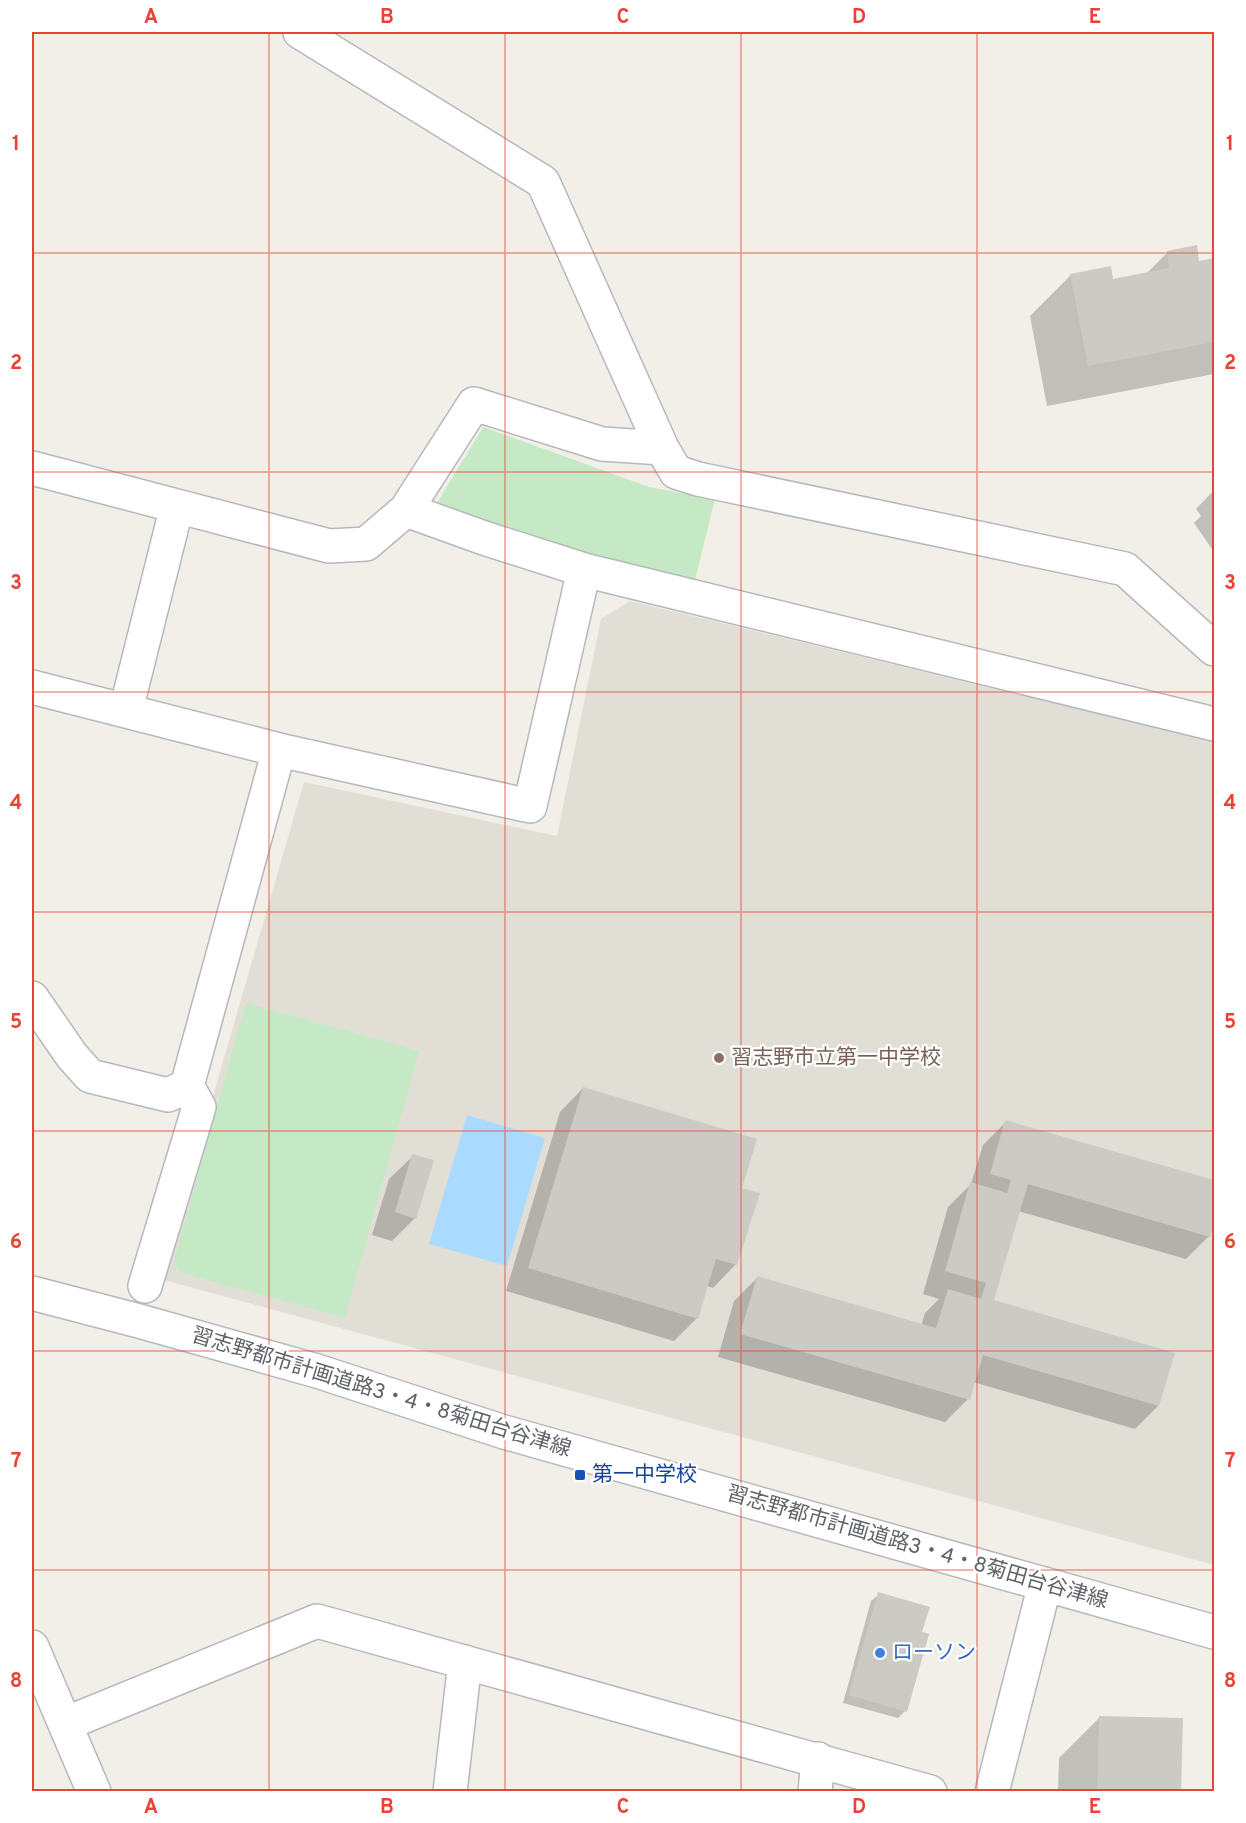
<svg xmlns="http://www.w3.org/2000/svg" width="1246" height="1823" viewBox="0 0 1246 1823" font-family="Overpass,'Noto Sans JP',sans-serif">
  <rect width="100%" height="100%" fill="#f1efe8"/>
  <path fill="#e1ded6" d="M630 601 1214 742V1565L160 1279 304 782 557 836 601 619Z"/>
  <path fill="#c5e8c5" d="M483 427 649 487 715 499 695 580 590 558 434 508Z
    M246 1003 419 1051 345 1318 179 1272 174 1262Z"/>
  <path fill="#aadaff" d="M467 1115 545 1138 507 1266 429 1244Z"/>
  <path fill="#0003" d="M1167 253 1198 262 1214 259V374L1047 406 1030 316 1071 275 1112 280 1146 274Z
    M1214 490V552L1194 523 1201 516 1196 509Z
    M583 1088 740 1189 736 1264 713 1288 707 1286 697 1318 674 1341 506 1291 560 1112Z
    M1006 1122 1214 1182V1217L1209 1236 1186 1259 1018 1211 992 1301 1158 1406 1135 1429 973 1382 968 1399 945 1422 718 1357 734 1301 757 1278 921 1326 925 1313 939 1299 923 1294 948 1207 971 1184 983 1145Z
    M413 1156 415 1218 392 1241 372 1235 389 1179Z
    M879 1594 921 1633 905 1711 898 1718 843 1703 871 1601Z
    M1100 1717 1179 1792H1058L1059 1758Z"/>
  <path fill="#cccac5" d="M1197 245 1199 261 1214 258V342L1088 366 1070 274 1111 266 1113 279 1169 268 1167 251Z
    M583 1087 757 1139 742 1188 760 1193 737 1265 716 1259 698 1319 528 1268Z
    M1005 1120 1214 1180V1223L1210 1237 1028 1184 994 1300 1175 1353 1159 1406 983 1355 970 1400 740 1334 757 1276 936 1328 948 1289 981 1299 986 1283 945 1271 970 1182 1007 1193 1011 1180 990 1174Z
    M412 1154 434 1160 416 1219 395 1212Z
    M878 1592 930 1607 922 1632 929 1634 907 1712 849 1695Z
    M1099 1716 1183 1718 1181 1792H1097Z"/>
  <g fill="none" stroke-linecap="round" stroke-linejoin="round">
    <g stroke="#b5b8bc" stroke-width="36">
      <path id="minor" d="M300 32 543 182 662 448 676 472 698 479 1125 569 1214 649
        M32 468 329 546 366 544 406 510 474 404 602 444 662 448
        M406 510 484 538 584 570 1214 724
        M32 687 279 750 530 806 584 570
        M126 710 177 506
        M32 998 72 1056 90 1076 168 1095 187 1086 279 750
        M145 1286 199 1107 187 1086
        M32 1293 139 1321 317 1371 504 1432 1214 1632
        M32 1647 94 1792
        M65 1724 317 1621 930 1792
        M450 1792 465 1662
        M815 1792 818 1759
        M992 1792 1045 1584"/>
    </g>
    <use href="#minor" stroke="#fff" stroke-width="33"/>
  </g>
  <path fill="none" stroke="#ea4335" stroke-width="1.5" stroke-opacity="0.55" d="M269 32V1792M505 32V1792M741 32V1792M977 32V1792M32 253H1214M32 472H1214M32 692H1214M32 912H1214M32 1131H1214M32 1351H1214M32 1570H1214"/>
  <circle fill="#8d6e63" stroke="#fff" stroke-width="2" cx="719" cy="1058" r="6"/>
  <rect fill="#1a4fb4" stroke="#fff" stroke-width="2" x="574" y="1469" width="12" height="12" rx="3"/>
  <circle fill="#3f7fe0" stroke="#fff" stroke-width="2" cx="880" cy="1653" r="6"/>
  <g text-anchor="middle" dominant-baseline="central" stroke-width="4.5" stroke-linejoin="round" paint-order="stroke">
    <g font-size="21" fill="#785e54" stroke="#fff" text-anchor="start">
      <text x="731" y="1058">習志野市立第一中学校</text>
    </g>
    <g font-size="21" fill="#5f6368" stroke="#fff">
      <text transform="translate(381 1393) rotate(17)">習志野都市計画道路3・4・8菊田台谷津線</text>
      <text transform="translate(917 1548) rotate(16)">習志野都市計画道路3・4・8菊田台谷津線</text>
    </g>
    <g font-size="21" fill="#164399" stroke="#fff" text-anchor="start">
      <text x="592" y="1475">第一中学校</text>
    </g>
    <g font-size="21" fill="#366cbe" stroke="#fff" text-anchor="start">
      <text x="892" y="1653">ローソン</text>
    </g>
  </g>
  <rect width="1246" height="1823" fill="none" stroke="#ffffff" stroke-width="66"/>
  <rect x="33" y="33" width="1180" height="1757" fill="none" stroke="#ea4335" stroke-width="2"/>
  <g font-size="20" text-anchor="middle" font-weight="bold" fill="#ea4335">
    <text x="151" y="23">A</text>
    <text x="387" y="23">B</text>
    <text x="623" y="23">C</text>
    <text x="859" y="23">D</text>
    <text x="1095" y="23">E</text>
    <text x="16" y="150">1</text>
    <text x="1230" y="150">1</text>
    <text x="16" y="369">2</text>
    <text x="1230" y="369">2</text>
    <text x="16" y="589">3</text>
    <text x="1230" y="589">3</text>
    <text x="16" y="809">4</text>
    <text x="1230" y="809">4</text>
    <text x="16" y="1028">5</text>
    <text x="1230" y="1028">5</text>
    <text x="16" y="1248">6</text>
    <text x="1230" y="1248">6</text>
    <text x="16" y="1467">7</text>
    <text x="1230" y="1467">7</text>
    <text x="16" y="1687">8</text>
    <text x="1230" y="1687">8</text>
    <text x="151" y="1813">A</text>
    <text x="387" y="1813">B</text>
    <text x="623" y="1813">C</text>
    <text x="859" y="1813">D</text>
    <text x="1095" y="1813">E</text>
  </g>
</svg>
